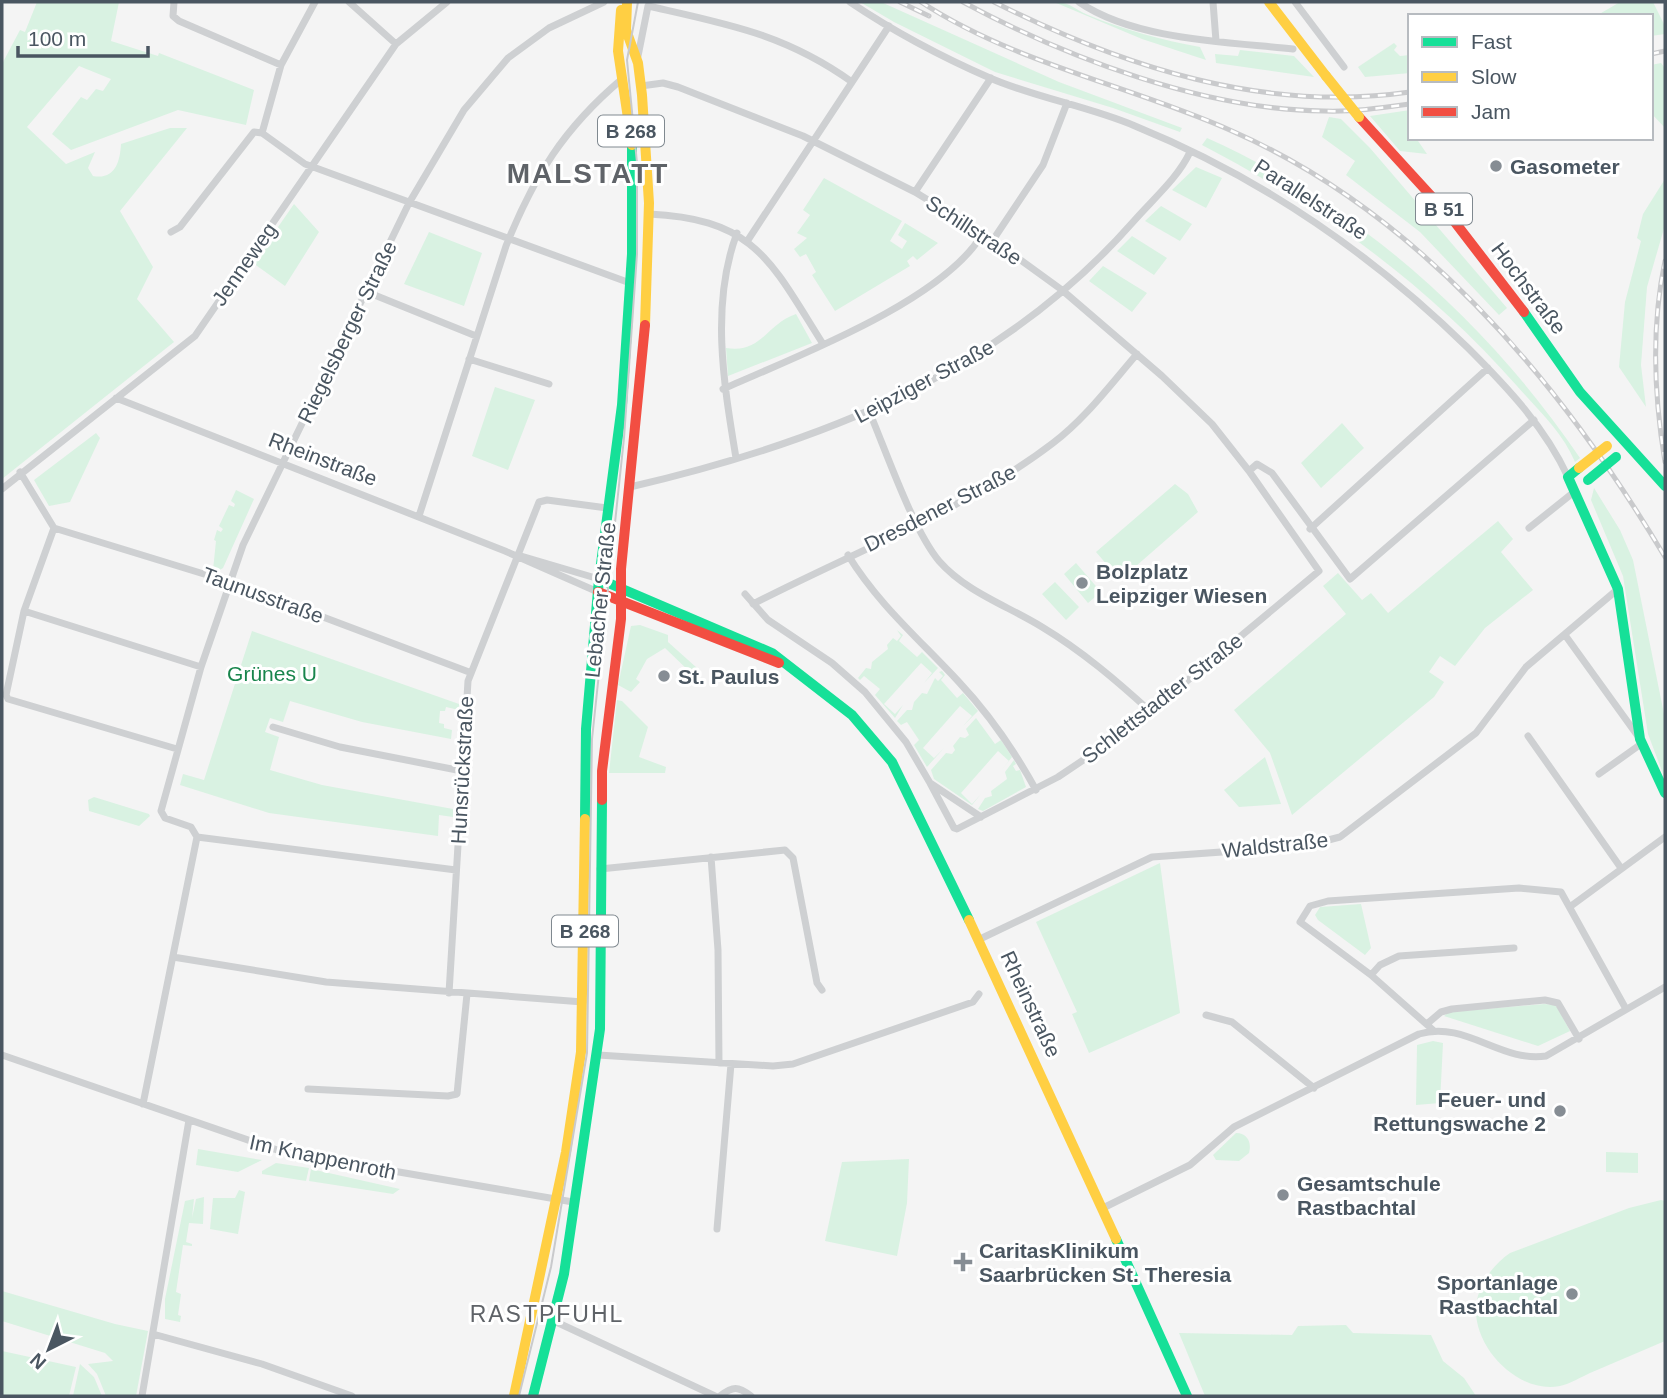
<svg xmlns="http://www.w3.org/2000/svg" width="1667" height="1398" viewBox="0 0 1667 1398" font-family="Arial,sans-serif">
  <rect width="100%" height="100%" fill="#f4f4f4"/>
  <path fill="#d9f2e2" d="M37 2H119L111 41 158 56 159 53 254 90 246 125 178 110 71 150 52 134 81 97 87 100 96 89 103 91 111 79 79 66 27 127 66 164 95 152 88 168 93 176C115 180 120 162 121 144L170 128H187L120 211 153 267 137 299 174 342 2 479V64L20 30 25 32Z
    M860 2H881L1059 82 1182 128 1180 132 1113 108 995 72 894 22Z
    M1054 2C1070 2 1074 9 1088 15 1124 30 1162 40 1200 47L1206 60 1142 39Z
    M1620 2H1653L1665 26V34L1651 36V16H1596Z
    M1394 43 1397 46 1394 50 1400 56 1410 55V73L1365 77 1358 67Z
    M1240 50 1294 56 1314 77 1216 63 1215 54 1238 56Z
    M1661 63 1665 68V128L1651 113V65Z
    M1410 110V138H1416L1427 154 1400 151 1370 116Z
    M1329 117 1341 119 1370 148 1507 308 1499 315 1420 232 1346 175 1355 161 1322 137Z
    M1207 138C1357 205 1488 322 1580 458L1575 462C1563 433 1538 410 1517 386 1429 286 1321 207 1202 145Z
    M1196 167 1222 178 1206 208 1172 190Z
    M824 178 902 221 890 241 902 249 907 241 898 235 905 223 938 243 917 260 913 256 907 261 910 266 835 311 812 275 816 272 806 254 800 257 794 249 807 238 797 233 810 215 803 210Z
    M1665 179V225L1647 287 1641 365 1646 407 1619 367 1625 302 1641 241 1637 238 1643 214Z
    M294 204 319 232 285 286 253 263Z
    M1161 206 1192 224 1180 241 1145 221Z
    M429 232 482 253 464 306 404 284Z
    M1132 236 1167 258 1154 275 1117 251Z
    M1103 266 1147 293 1132 312 1089 281Z
    M796 314 812 343 728 376 726 348C762 354 766 324 796 314Z
    M495 387 535 400 508 470 472 456Z
    M1342 423 1364 448 1321 488 1301 463Z
    M96 433 100 438 70 502 49 506 34 480Z
    M1175 484 1188 494 1198 512 1120 580 1096 552Z
    M1594 488 1620 530 1633 560 1665 719V779L1648 734 1623 576 1591 500Z
    M236 490 254 499 223 568 218 571 213 570 216 541 214 540 217 530 221 532 223 529 219 526 229 505 234 507 235 504 231 501Z
    M1498 521 1513 539 1501 552 1533 590 1485 628 1455 666 1440 656 1429 672 1444 682 1434 697 1292 815 1270 753 1234 710 1346 614 1323 586 1338 573 1362 600 1371 593 1388 613Z
    M1076 563 1101 592 1088 603 1064 574Z
    M1055 582 1079 607 1066 620 1042 594Z
    M640 625 668 635V642L697 668 692 674 665 648 647 659 636 679 640 682 631 692 618 685 631 626Z
    M897 630 903 635 899 641 917 657 922 652 938 668 924 683 932 673 921 663 884 704 895 714 903 705 895 718 875 695 880 689 864 676 860 680 858 678 866 668 871 669 872 662 888 649 887 645 893 638 897 641 901 636Z
    M252 631 459 704V710L446 707 445 711H440L439 723 444 724V728L452 730 451 739 362 722 290 701 283 722 270 718 265 732 279 737 270 770 322 785 453 809V817L439 815 438 836 269 813 180 785 183 774 204 780Z
    M942 671 945 675 941 680 957 698 963 693 978 711 963 726 972 716 960 706 923 748 934 758 944 748 927 767 914 745 919 740 907 722 901 725 897 721 907 710H912L914 702 922 693 927 694 935 678 938 681 943 676 939 672Z
    M617 700 622 701 648 727 639 757 666 767 665 773H609Z
    M976 718 995 744 1001 740 1012 757 1000 772 1009 761 998 751 961 793 972 804 981 794 972 805 934 779 931 770 946 753 952 754 955 750 953 746 960 737 965 738 969 735 966 729Z
    M1265 757 1281 804 1239 807 1224 790Z
    M1014 760 1016 764 1013 766 1016 771 1020 770 1026 787 983 811 978 809 985 798 992 796 991 791 1007 779 1005 772Z
    M94 797 149 814 150 816 139 826 89 811 88 800Z
    M1160 863 1180 1013 1089 1053 1072 1014 1077 1012 1036 922Z
    M1361 904 1371 948 1365 955 1318 920 1315 915 1320 907Z
    M1544 1004 1556 1005 1570 1031 1538 1046 1444 1016 1449 1012Z
    M1433 1041 1443 1043 1440 1103 1416 1105 1417 1045Z
    M1236 1133C1247 1133 1252 1142 1249 1153L1239 1161 1216 1160 1213 1155Z
    M198 1149 262 1160 238 1172 196 1165Z
    M1606 1152 1638 1153V1173L1606 1172Z
    M909 1159 907 1203 897 1256 825 1241 842 1162Z
    M276 1163 309 1168 306 1181 262 1174V1171Z
    M311 1169 400 1189 393 1194 309 1181Z
    M239 1190 245 1192 238 1234 210 1229 213 1198H235Z
    M204 1197 203 1224 189 1223 186 1242 192 1244V1246L183 1245 176 1292 181 1294 178 1315 181 1316 180 1322 165 1319V1299L185 1201 194 1199 192 1218 196 1199Z
    M1661 1200 1665 1201V1341C1640 1352 1615 1362 1590 1373 1581 1377 1570 1384 1560 1386 1517 1395 1468 1343 1477 1300 1481 1281 1494 1264 1510 1253L1629 1208Z
    M2 1291 115 1324 148 1331 136 1396H106L97 1374 88 1364 113 1361 105 1353 2 1321Z
    M1346 1325 1353 1333 1431 1335 1443 1361 1464 1378 1476 1396H1205L1179 1333 1292 1335 1298 1326Z
    M2 1351 76 1367 69 1396H2Z
    M80 1364 94 1377 102 1396H73Z"/>
  <g fill="none" stroke-linecap="round" stroke-linejoin="round">
    <path stroke="#ced0d2" stroke-width="7" d="M174 2 173 16 179 21 281 65
      M349 2 396 44
      M850 2C893 31 942 57 990 78 1036 98 1088 106 1135 126 1260 177 1372 254 1468 348 1507 387 1545 427 1568 477
      M1079 2C1134 40 1228 42 1293 49
      M1213 2 1216 41
      M1295 2 1344 67
      M638 56 648 6C727 24 785 34 852 82
      M641 86 663 83 678 87 803 136 915 192 993 240 1062 290 1162 376 1212 424 1249 471 1319 571 1128 730 1058 777 957 829 954 828 930 783
      M262 133 305 164 630 283
      M262 133 281 65 315 2
      M915 192 991 78
      M649 214C756 219 771 262 823 344
      M171 232 180 227 254 132 262 133
      M748 240 889 26
      M993 240 1043 165 1067 103
      M367 292 476 336
      M469 359 549 384
      M723 389C795 357 944 301 983 233
      M116 398 505 551 598 592
      M869 411C886 451 913 530 939 561 966 592 1008 606 1042 627 1082 651 1117 681 1151 712
      M736 458C724 385 710 305 737 233
      M1249 471 1257 464 1272 473 1350 579 1534 420
      M20 472 54 528
      M630 487C823 442 1000 373 1133 222 1152 200 1178 178 1190 152
      M2 489 195 336 396 44 447 2
      M419 516 506 246C534 176 564 128 622 79
      M54 528 230 582 469 672
      M54 528 24 611 6 695 8 699 177 749
      M1529 528 1574 492
      M1310 529 1488 368
      M848 555C878 604 919 639 958 681 989 714 1014 750 1036 790
      M521 556 599 579
      M745 594 768 620 832 663 865 692 906 742 930 783 981 817
      M753 604C850 554 967 509 1053 443 1085 419 1111 384 1137 354
      M24 611 201 667
      M1565 635 1640 739
      M273 727 340 747 462 771
      M1528 736 1621 868
      M1599 774 1641 744
      M197 837 456 870
      M711 857 718 950 719 1063
      M600 869 785 850 793 858 817 983 822 990
      M1571 906 1665 837
      M980 939 1152 857 1305 846 1340 837 1476 733 1526 667 1618 589
      M173 957 326 982 583 1002
      M1371 975 1380 965 1399 956 1514 948
      M449 993 468 681 539 502 547 500 607 508
      M1206 1015 1232 1022 1314 1088
      M1428 1023 1441 1012 1452 1009 1545 1000 1558 1003 1579 1039
      M1433 1030 1371 975 1300 922 1310 906 1328 901 1519 888 1561 892 1626 1009
      M2 1055 283 1152 573 1202
      M598 1055 773 1066 793 1064 973 1002 979 994
      M308 1089 448 1096 457 1094 467 994
      M143 1104 197 837 191 827 165 818 161 811 201 667 243 545 409 203 464 110 508 58 549 28 604 2
      M1103 1208 1190 1165 1234 1127 1419 1034C1465 1020 1501 1063 1546 1056L1665 987
      M717 1229 731 1064
      M554 1321 715 1396
      M153 1334 262 1364 352 1396
      M142 1396 189 1120
      M720 1396C733 1386 738 1386 751 1396"/>
    <path stroke="#16e098" stroke-width="10" d="M1524 312 1580 392 1665 486
      M1579 468 1568 477 1618 589 1640 739 1665 793
      M599 579 772 653 852 715 892 762 969 920
      M585 819 586 729 599 579 622 405 632 254V145
      M1116 1239 1187 1396
      M533 1396 564 1274 600 1029 602 800"/>
    <path stroke="#ffcf43" stroke-width="10" d="M627 2 626 30 638 63 642 95 649 203 645 325
      M1269 2 1326 76
      M621 10 618 51 632 145
      M969 920 1116 1239
      M514 1396 566 1152 581 1052 585 819"/>
    <path stroke="#f24e42" stroke-width="10" d="M1359 117 1454 221 1524 312
      M598 592 779 663
      M602 800V771L621 619V569L645 325"/>
    <path stroke="#c9cacc" stroke-width="2" d="M519 1396 551 1267 587 1053 592 739 624 438 637 254V163L627 60 638 2"/>
    <g stroke="#c9cacc" stroke-width="5">
      <path id="rail" d="M900 2 929 16
        M921 2C1016 64 1129 85 1232 131 1421 214 1561 383 1665 557
        M963 2C1067 58 1205 110 1324 111 1353 112 1381 108 1410 104
        M994 2C1124 67 1264 113 1410 92
        M1651 54 1665 51
        M1665 261C1651 327 1654 396 1665 462"/>
    </g>
    <use href="#rail" stroke="#fff" stroke-width="2.5" stroke-dasharray="8" stroke-linecap="butt"/>
    <path stroke="#16e098" stroke-width="10" d="M1588 480 1616 457"/>
    <path stroke="#ffcf43" stroke-width="10" d="M1326 76 1359 117
      M1579 468 1607 446"/>
  </g>
  <g fill="#868d94" stroke="#fff" stroke-width="2.5">
    <circle cx="1496" cy="166" r="7"/>
    <circle cx="1082" cy="583" r="7"/>
    <circle cx="664" cy="676" r="7"/>
    <circle cx="1560" cy="1111" r="7"/>
    <circle cx="1283" cy="1195" r="7"/>
    <path d="M959.5 1251.5h7v7h7v7h-7v7h-7v-7h-7v-7h7z"/>
    <circle cx="1572" cy="1294" r="7"/>
  </g>
  <g text-anchor="middle" dominant-baseline="central" stroke-width="6" stroke-linejoin="round" paint-order="stroke">
    <g fill="#fff" stroke="#808990" stroke-width="2">
      <rect x="598" y="115.5" width="66" height="31" rx="5"/>
      <rect x="1416" y="193.5" width="56" height="31" rx="5"/>
      <rect x="552" y="915.5" width="66" height="31" rx="5"/>
    </g>
    <g font-size="19" font-weight="bold" fill="#4a5661">
      <text x="631" y="131">B 268</text>
      <text x="1444" y="209">B 51</text>
      <text x="585" y="931">B 268</text>
    </g>
    <g font-size="21" font-weight="bold" fill="#4a5661" stroke="#fff" text-anchor="start">
      <text x="1510" y="166">Gasometer</text>
      <text x="1096" y="571">Bolzplatz<tspan x="1096" dy="24">Leipziger Wiesen</tspan></text>
      <text x="678" y="676">St. Paulus</text>
      <text x="1546" y="1099" text-anchor="end">Feuer- und<tspan x="1546" dy="24">Rettungswache 2</tspan></text>
      <text x="1297" y="1183">Gesamtschule<tspan x="1297" dy="24">Rastbachtal</tspan></text>
      <text x="979" y="1250">CaritasKlinikum<tspan x="979" dy="24">Saarbrücken St. Theresia</tspan></text>
      <text x="1558" y="1282" text-anchor="end">Sportanlage<tspan x="1558" dy="24">Rastbachtal</tspan></text>
    </g>
    <g font-size="21" fill="#4a5661" stroke="#fff">
      <text transform="translate(1311 199) rotate(33)">Parallelstraße</text>
      <text transform="translate(974 230) rotate(33)">Schillstraße</text>
      <text transform="translate(244 264) rotate(-55)">Jenneweg</text>
      <text transform="translate(1529 288) rotate(53)">Hochstraße</text>
      <text transform="translate(347 332) rotate(-64)">Riegelsberger Straße</text>
      <text transform="translate(924 381) rotate(-28)">Leipziger Straße</text>
      <text transform="translate(323 459) rotate(21)">Rheinstraße</text>
      <text transform="translate(940 508) rotate(-27)">Dresdener Straße</text>
      <text transform="translate(263 595) rotate(20)">Taunusstraße</text>
      <text transform="translate(600 600) rotate(-84)">Lebacher Straße</text>
      <text transform="translate(1162 698) rotate(-38)">Schlettstadter Straße</text>
      <text transform="translate(462 770) rotate(-87)">Hunsrückstraße</text>
      <text transform="translate(1275 845) rotate(-6)">Waldstraße</text>
      <text transform="translate(1031 1004) rotate(65)">Rheinstraße</text>
      <text transform="translate(323 1157) rotate(12)">Im Knappenroth</text>
    </g>
    <g font-size="21" fill="#18854c" stroke="#fff">
      <text x="272" y="673">Grünes U</text>
    </g>
    <g font-size="23" letter-spacing="2" fill="#5f6368" stroke="#fff">
      <text x="547" y="1314">RASTPFUHL</text>
    </g>
    <g font-size="28" font-weight="bold" letter-spacing="2" fill="#5f6368" stroke="#fff">
      <text x="588" y="173">MALSTATT</text>
    </g>
  </g>
  <rect width="1667" height="1398" fill="none" stroke="#4a5661" stroke-width="7"/>
  <rect x="1408" y="14" width="245" height="126" fill="#ffffff" stroke="#b7bbc0" stroke-width="2"/>
  <rect x="1422" y="37" width="35" height="10" fill="#16e098" stroke="#b7bbc0" stroke-width="2"/>
  <text x="1471" y="49" font-size="21" fill="#4a5661">Fast</text>
  <rect x="1422" y="72" width="35" height="10" fill="#ffcf43" stroke="#b7bbc0" stroke-width="2"/>
  <text x="1471" y="84" font-size="21" fill="#4a5661">Slow</text>
  <rect x="1422" y="107" width="35" height="10" fill="#f24e42" stroke="#b7bbc0" stroke-width="2"/>
  <text x="1471" y="119" font-size="21" fill="#4a5661">Jam</text>
  <g transform="translate(49 1349) rotate(222)" stroke="#ffffff" stroke-width="5" paint-order="stroke">
  <path d="M0-5L12 26L0 18L-12 26Z" fill="#4a5661"/>
  <text y="-10" font-size="19" font-weight="bold" text-anchor="middle" fill="#4a5661">N</text>
  </g>
  <path d="M18 46v10h130v-10" fill="none" stroke="#4a5661" stroke-width="3.5"/>
  <text x="28" y="46" font-size="21" fill="#4a5661" stroke="#ffffff" stroke-width="5" paint-order="stroke">100 m</text>
</svg>
